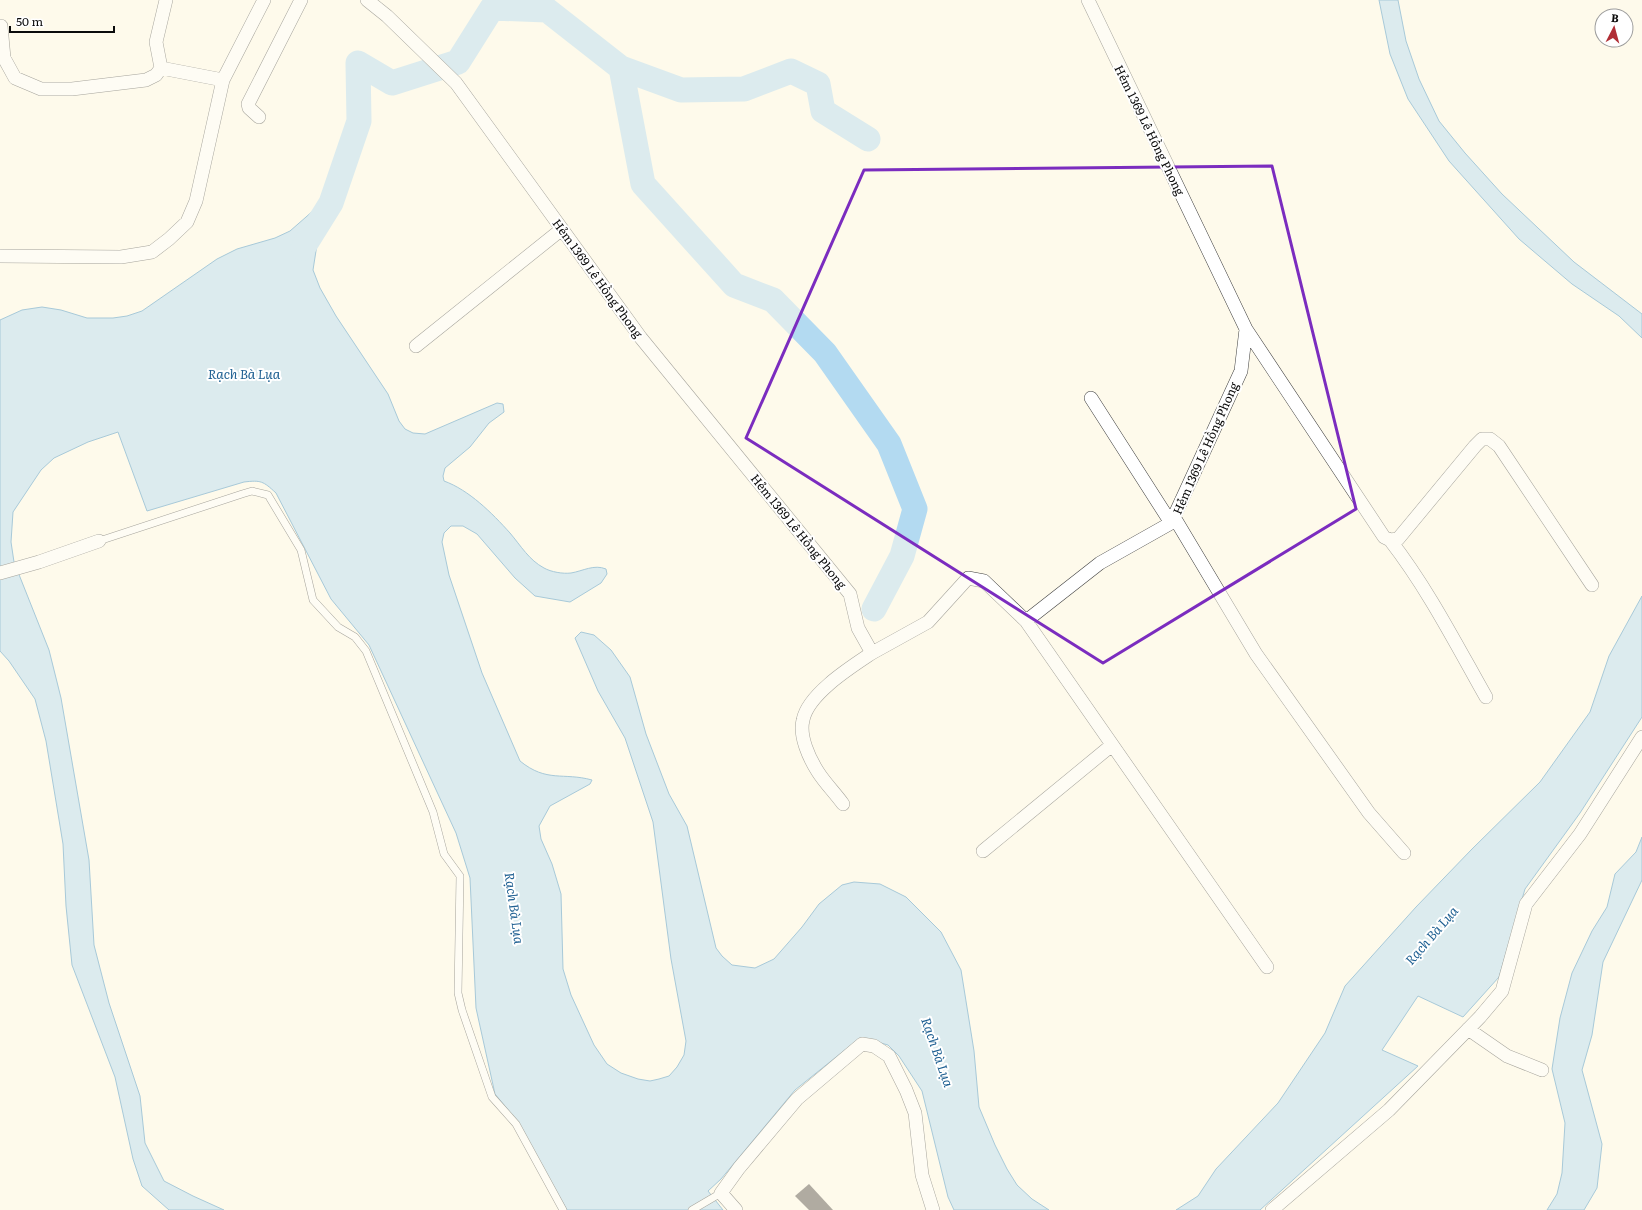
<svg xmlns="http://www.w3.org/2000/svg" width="1642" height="1210" viewBox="0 0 1642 1210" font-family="Literata,serif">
  <rect width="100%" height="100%" fill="#fefaeb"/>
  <path fill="#b3daf1" stroke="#408ec2" d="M1379 0H1398L1406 41 1419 79 1439 121 1465 153 1502 194 1574 262 1642 314V338L1619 316 1572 284 1519 239 1449 161 1408 99 1390 54Z
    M314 210 319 212 321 219 313 270 320 288 336 316 388 394 399 421 405 429 413 433 425 434 497 403 503 404 504 412 489 423 470 447 445 468 443 476 444 481C469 490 492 513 510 533 521 546 529 560 544 568 551 572 563 574 571 573 583 571 594 564 606 569L607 574 601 583 570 602 535 596 515 578 477 534 463 526H451L444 533 442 542 449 575 482 673 520 761C547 783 563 772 592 780L590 784 550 806 539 826 541 839 552 864 561 894 563 969 571 995 594 1045 607 1064 621 1073 638 1079 650 1081 659 1079 669 1076 677 1067 684 1055 686 1041 671 959 653 822 625 738 598 691 575 638 581 632 594 635 611 650 630 677 646 734 669 794 687 826 716 948 722 956 732 965 755 968 774 959 802 927 819 904 842 885 854 882 880 884 906 897 941 932 961 970 974 1051 979 1107 995 1145 1007 1169 1017 1185 1032 1199 1049 1210H954L948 1197 922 1091 899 1056 888 1045 874 1041H856L795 1090 721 1179 708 1191 723 1210H567L514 1117 495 1094 476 1008 470 878 456 833 369 645 331 599 276 493C263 481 261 480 244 482L147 511 118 432 88 442 54 458 41 470 13 512 11 542 14 562 49 650 61 698 89 860 94 945 109 1003 140 1096 145 1143 164 1181 193 1196 224 1210H169L142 1186 133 1159 115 1077 72 965 66 906 63 844 46 741 35 699 9 661 0 651V320L22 310 42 307 61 310 87 318H113L127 316 142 311 217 259 237 249 275 238 290 231Z
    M1642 596V717L1580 813 1525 889 1499 977 1463 1017 1418 996 1382 1050 1418 1066 1260 1210H1176L1198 1196 1216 1169 1278 1103 1325 1033 1345 986 1416 907 1472 849 1540 782 1590 712 1609 656Z
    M1642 837V880L1603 962 1592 1035 1582 1070 1602 1144 1597 1188 1584 1210H1547L1557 1194 1562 1173 1565 1123 1552 1069 1560 1018 1572 973 1592 931 1607 907 1615 874 1636 852Z"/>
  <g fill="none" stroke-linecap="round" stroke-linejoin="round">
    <path stroke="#b3daf1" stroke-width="25" d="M621 68 643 184 734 285 773 300 825 353 889 444 915 509 902 556 874 609
      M303 248 331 203 359 121 358 63 392 83 458 62 492 8 547 10 621 68 681 90 744 89 791 71 818 84 823 111 868 139"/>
  </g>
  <path fill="#534c48" d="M809 1184 833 1210H809L795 1196Z"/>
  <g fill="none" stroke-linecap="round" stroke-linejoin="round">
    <g stroke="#3e3e3e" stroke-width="8">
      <path id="lane" d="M99 541 242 494 252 491 268 495 301 550 313 600 338 627 355 637 366 651 433 812 444 854 460 876 458 993 462 1010 492 1097 516 1124 563 1210
        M692 1210 721 1193"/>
    </g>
    <g stroke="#3e3e3e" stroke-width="14">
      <path id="street" d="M367 0 387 16 456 83 641 338 850 594 858 628 872 653 928 622 968 578 984 581 1026 621 1100 563 1171 523 1241 371 1246 329 1088 0
        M1 26 4 58 15 78 41 89H72L146 80 156 75 161 68
        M223 80 264 0
        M259 117 249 108 248 104 301 0
        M0 256 121 257 152 252 169 239 187 222 196 201 223 80 161 68 156 42 166 0
        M1246 329 1384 537 1390 540 1398 539 1475 446 1482 439H1490L1499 446 1592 585
        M416 346 562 229
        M1091 398 1171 523
        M1174 517 1256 654 1369 813 1404 853
        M1390 540C1428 589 1456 644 1486 697
        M0 573 39 562 99 541
        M1026 621 1267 967
        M843 804C835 793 825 783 818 772 809 758 799 736 803 720 808 694 851 667 872 653
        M983 851 1112 745
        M1468 1029 1507 1056 1542 1070
        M736 1210 721 1193 739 1168 797 1099 862 1044 874 1046 889 1056 906 1090 915 1113 922 1175 933 1210
        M1272 1210 1389 1110 1480 1017 1502 991 1526 904 1580 834 1642 737"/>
    </g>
    <use href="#lane" stroke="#fff" stroke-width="7"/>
    <use href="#street" stroke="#fff" stroke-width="13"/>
  </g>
  <path d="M0 0H1642V1210H0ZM1272 166 1356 509 1103 663 746 438 864 170Z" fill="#fefaeb" fill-opacity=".55" fill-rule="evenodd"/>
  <path fill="none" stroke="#7b2cbf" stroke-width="3" stroke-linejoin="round" d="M1272 166 1356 509 1103 663 746 438 864 170Z"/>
  <g text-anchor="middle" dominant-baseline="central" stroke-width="4" stroke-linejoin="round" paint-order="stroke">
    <g font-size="12" fill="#0b0b0b" stroke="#fff">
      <text transform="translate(1150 130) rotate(64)">Hẻm 1369 Lê Hồng Phong</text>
      <text transform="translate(598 278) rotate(54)">Hẻm 1369 Lê Hồng Phong</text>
      <text transform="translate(1205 448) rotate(-66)">Hẻm 1369 Lê Hồng Phong</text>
      <text transform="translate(799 531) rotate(51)">Hẻm 1369 Lê Hồng Phong</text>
    </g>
    <g font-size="13" font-style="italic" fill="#1f6092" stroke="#fff">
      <text x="244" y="373">Rạch Bà Lụa</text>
      <text transform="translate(515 908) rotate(82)">Rạch Bà Lụa</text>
      <text transform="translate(1431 935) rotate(-49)">Rạch Bà Lụa</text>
      <text transform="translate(938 1052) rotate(71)">Rạch Bà Lụa</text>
    </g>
  </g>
  <g transform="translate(1614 28) rotate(6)"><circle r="19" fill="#ffffff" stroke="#9d9d9d"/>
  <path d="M0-3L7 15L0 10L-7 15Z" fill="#b02e35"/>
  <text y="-6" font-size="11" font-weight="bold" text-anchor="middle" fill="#0b0b0b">B</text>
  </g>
  <path d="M10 26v6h104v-6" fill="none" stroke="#0b0b0b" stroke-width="2"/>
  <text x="16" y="26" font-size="12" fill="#0b0b0b" stroke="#ffffff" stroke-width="3" paint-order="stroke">50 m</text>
</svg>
